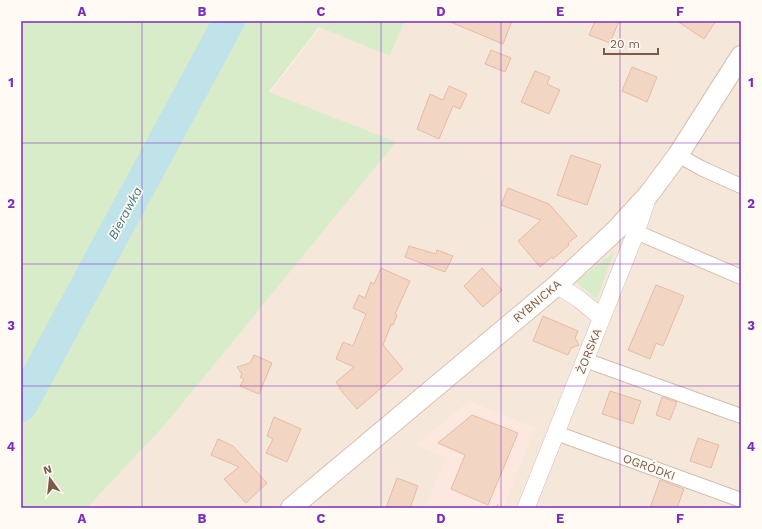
<svg xmlns="http://www.w3.org/2000/svg" width="762" height="529" viewBox="0 0 762 529" font-family="'Work Sans',sans-serif">
  <rect width="100%" height="100%" fill="#fdf6ec"/>
  <path fill="#f5e8da" d="M405 21H741V508H87L164 426 395 142 269 93 320 27 390 56Z"/>
  <path fill="#fde8e0" d="M469 401 535 428 503 508H425L446 458 416 445Z"/>
  <path fill="#d8ecc9" d="M21 21H405L390 56 319 27 269 92 396 142 164 426 87 508H21Z
    M614 252 597 299 576 282Z"/>
  <g fill="none" stroke-linecap="round" stroke-linejoin="round">
    <path stroke="#bfe3e8" stroke-width="32" d="M21 406 229 21"/>
  </g>
  <path fill="#f3d5c3" stroke="#e6bba3" d="M448 21H512L503 44Z
    M595 21H619L610 43 589 35Z
    M677 21H716L704 39Z
    M491 50 511 58 505 72 485 64Z
    M632 67 657 77 647 102 622 91Z
    M535 71 550 77 547 84 560 90 549 114 521 102Z
    M449 86 467 94 460 109 453 106 439 139 417 129 430 94 443 100Z
    M571 155 601 165 587 205 557 195Z
    M508 188 549 204 577 236 568 243 569 245 553 259 552 257 540 267 518 241 541 220 501 205Z
    M409 246 436 254 437 250 453 256 445 272 405 257Z
    M381 268 410 281 395 314 397 315 393 325 390 324 391 325 383 345 403 369 357 409 339 388 340 387 336 382 354 367 336 359 343 342 353 346 366 314 353 308 359 295 365 298 371 282 374 284Z
    M482 268 502 290 483 307 464 286Z
    M656 285 684 296 663 346 656 343 650 359 628 350Z
    M543 316 578 331 575 338 579 345 571 348 568 355 533 341Z
    M254 355 272 363 259 394 240 386 244 379 240 377 242 374 237 367 250 363Z
    M610 391 641 401 633 424 602 414Z
    M662 397 677 402 670 420 656 415Z
    M472 415 518 433 488 505 451 489 465 455 438 443Z
    M274 417 301 429 287 462 266 453 273 439 267 436Z
    M698 438 719 445 711 468 690 461Z
    M218 439 233 446 267 483 246 503 224 479 239 467 211 455Z
    M397 478 418 486 410 508H386Z
    M660 480 684 489 677 508H650Z"/>
  <g fill="none" stroke-linecap="round" stroke-linejoin="round">
    <g stroke="#d1beb0" stroke-width="16">
      <path id="minor" d="M678 155 701 168 741 186
        M636 232 741 277
        M585 360 741 416
        M556 433 741 500"/>
    </g>
    <g stroke="#d1beb0" stroke-width="18">
      <path id="tertiary" d="M557 285 579 299 602 318
        M526 508 636 232 648 196"/>
    </g>
    <g stroke="#d6c0b0" stroke-width="22">
      <path id="secondary" d="M291 508 557 285 616 230 649 194 678 155 741 56"/>
    </g>
    <path stroke="#d9b8a5" stroke-width="2.5" stroke-dasharray="1 3" stroke-linecap="butt" d="M495 508 497 505 504 508"/>
    <use href="#minor" stroke="#fff" stroke-width="14"/>
    <use href="#tertiary" stroke="#fff" stroke-width="17"/>
    <use href="#secondary" stroke="#fff" stroke-width="20"/>
  </g>
  <path fill="none" stroke="#7b2cbf" stroke-width="1" stroke-opacity="0.55" d="M142 21V508M261 21V508M381 21V508M501 21V508M620 21V508M21 143H741M21 264H741M21 386H741"/>
  <g text-anchor="middle" dominant-baseline="central" stroke-width="3.5" stroke-linejoin="round" paint-order="stroke">
    <g font-size="12" fill="#7a5c4d" stroke="#fffaf3">
      <text transform="translate(537 301) rotate(-40)">RYBNICKA</text>
      <text transform="translate(589 351) rotate(-68)">ŻORSKA</text>
      <text transform="translate(649 467) rotate(20)">OGRÓDKI</text>
    </g>
    <g font-size="13" font-style="italic" fill="#437c86" stroke="#fffaf3">
      <text transform="translate(125 213) rotate(-62)">Bierawka</text>
    </g>
  </g>
  <rect width="762" height="529" fill="none" stroke="#fffaf3" stroke-width="44"/>
  <g transform="translate(50 479) rotate(345)" stroke="#fffaf3" stroke-width="3" paint-order="stroke">
  <path d="M0-3L7 15L0 10L-7 15Z" fill="#7a5c4d"/>
  <text y="-6" font-size="11" font-weight="bold" text-anchor="middle" fill="#7a5c4d">N</text>
  </g>
  <path d="M604 48v6h54v-6" fill="none" stroke="#7a5c4d" stroke-width="2"/>
  <text x="610" y="48" font-size="12" fill="#7a5c4d" stroke="#fffaf3" stroke-width="3" paint-order="stroke">20 m</text>
  <rect x="22" y="22" width="718" height="485" fill="none" stroke="#7b2cbf" stroke-width="1.5"/>
  <g font-size="13" text-anchor="middle" font-weight="bold" fill="#7b2cbf">
    <text x="82" y="16">A</text>
    <text x="202" y="16">B</text>
    <text x="321" y="16">C</text>
    <text x="441" y="16">D</text>
    <text x="560" y="16">E</text>
    <text x="680" y="16">F</text>
    <text x="11" y="87">1</text>
    <text x="751" y="87">1</text>
    <text x="11" y="208">2</text>
    <text x="751" y="208">2</text>
    <text x="11" y="330">3</text>
    <text x="751" y="330">3</text>
    <text x="11" y="451">4</text>
    <text x="751" y="451">4</text>
    <text x="82" y="523">A</text>
    <text x="202" y="523">B</text>
    <text x="321" y="523">C</text>
    <text x="441" y="523">D</text>
    <text x="560" y="523">E</text>
    <text x="680" y="523">F</text>
  </g>
</svg>
